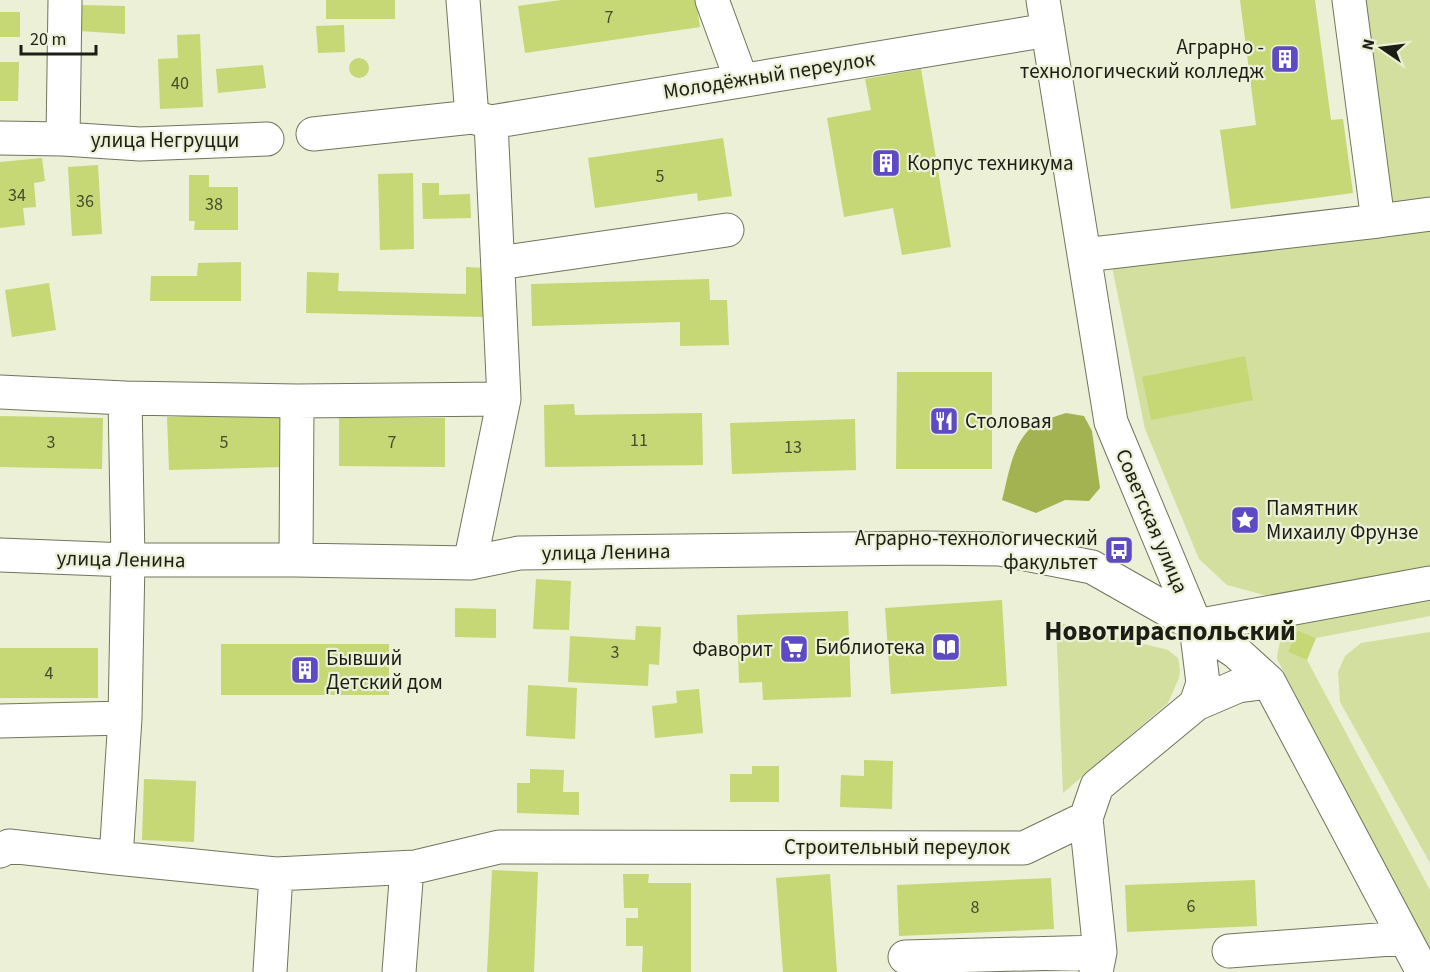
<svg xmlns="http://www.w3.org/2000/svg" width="1430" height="972" viewBox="0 0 1430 972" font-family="'Source Sans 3',sans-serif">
  <rect width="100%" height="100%" fill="#ebf0d7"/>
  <path fill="#d3df9f" d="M1349 0H1430V571L1283 600 1227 585 1199 559 1145 429 1109 252 1378 221Z
    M1430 594V616L1316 638 1297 630 1288 652 1307 660 1430 890V956L1277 659C1279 640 1282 633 1298 621Z
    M1056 622 1168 650 1178 658 1180 670 1179 678 1168 703 1063 793Z
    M1430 632V863L1340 702 1338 672 1345 656 1361 643Z"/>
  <path fill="#a3b351" d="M1066 413 1084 416 1092 431 1100 488 1089 501 1065 500 1036 513 1002 500C1009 474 1013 435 1040 422 1048 418 1058 416 1066 413Z"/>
  <path fill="#c6d775" d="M326 0H395V19H326Z
    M561 0H696L700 27 525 53 518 6Z
    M1240 0H1315L1331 120 1343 119 1353 193 1231 209 1220 130 1256 125Z
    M81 5 125 6V34L80 31Z
    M0 12H20V37H0Z
    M344 25 345 52 318 53 316 26Z
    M200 34 203 107 160 109 158 59 178 58 177 35Z
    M349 68a10 10 0 1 1 20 0a10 10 0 1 1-20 0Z
    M0 62H19L18 101H0Z
    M263 65 266 88 218 93 216 69Z
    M921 69 951 247 902 255 893 208 844 217 827 118 871 110 865 79Z
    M723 138 732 196 698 201 697 193 595 208 588 158Z
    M42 158 45 181 34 183 36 207 23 208 25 225 0 228V162Z
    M98 165 102 234 72 236 68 167Z
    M413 173 414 249 380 250 378 174Z
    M189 175H209V187H238V230H194L195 221H189Z
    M422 183H439V195L470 194 471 218 423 219Z
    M241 262V301H150L151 276H197L198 263Z
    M466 267 486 268 484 317 306 313 307 272 339 273 338 291 466 294Z
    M709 279 710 300H727L729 345 680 346V322L532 326 531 284Z
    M49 283 56 330 12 337 5 290Z
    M1245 356 1253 400 1151 420 1142 377Z
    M897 372H992V469H896Z
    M574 404 575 415 702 413 703 465 545 467 544 405Z
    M280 413 282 467 169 470 167 417Z
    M0 416 103 418 102 469 0 467Z
    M339 418H445V467L339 466Z
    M855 419 856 470 732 474 730 423Z
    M536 579 571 581 569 630 533 629Z
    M1002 600 1007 686 891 694 885 608Z
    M455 608 496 609V638L455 637Z
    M848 611 851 697 763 700 762 682 739 683 737 615Z
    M636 626 661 627 659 665 649 664 648 686 568 682 570 636 635 640Z
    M1297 630 1316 638 1307 660 1288 652Z
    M221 644H389V695H221Z
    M0 648H98V698H0Z
    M528 685 577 688 575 739 526 736Z
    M699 689 703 733 655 738 652 706 677 703 676 691Z
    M864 760 893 761 892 809 840 807 841 775 864 776Z
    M752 766H779V802H730V774H752Z
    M530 769 564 770 563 792H579V815L517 813V783H530Z
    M144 779 196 781 194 842 142 840Z
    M492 870 538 872 534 972H487Z
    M623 874H649L648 883H691V972H642L643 946H626V918H638V908H624Z
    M830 874 837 972H783L776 878Z
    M1051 878 1054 929 899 936 897 885Z
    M1255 880 1257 926 1127 932 1125 885Z"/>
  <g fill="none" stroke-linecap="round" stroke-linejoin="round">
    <g stroke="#70755e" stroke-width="35">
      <path id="minor" d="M463 0 472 117 491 122
        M712 0 741 79
        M1043 0 1111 422 1196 626 1203 683 1196 704
        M313 134 472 117
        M0 138 63 139 140 144 267 139
        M63 139 65 0
        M1378 221 1430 214
        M1084 255 1378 221 1349 0
        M498 263 727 230
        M0 392 125 398 128 560 125 718 116 858 9 846 0 851
        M125 398 297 401 504 399
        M0 555 128 560H296L470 563 519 553 925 548 1000 549 1092 567 1196 626 1236 652 1269 682 1423 972
        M296 560 297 401
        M470 563 504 399 491 122 1048 30
        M1196 626 1430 583
        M0 721 125 718
        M1086 818 1100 952 1096 972
        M116 858 276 874 415 867 499 847 1024 848 1086 818 1097 786 1196 704 1238 686 1269 682
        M1229 951 1405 938
        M905 957 1100 952
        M270 972 276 874
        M399 972 407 868"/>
    </g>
    <use href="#minor" stroke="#fff" stroke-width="33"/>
  </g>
  <defs>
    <g id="building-square" transform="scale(1.5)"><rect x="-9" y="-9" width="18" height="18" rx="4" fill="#5e4ac3" stroke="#ebf0d7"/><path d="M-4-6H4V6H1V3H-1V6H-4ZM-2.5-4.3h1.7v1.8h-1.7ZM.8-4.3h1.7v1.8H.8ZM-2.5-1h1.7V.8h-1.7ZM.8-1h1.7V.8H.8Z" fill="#fff"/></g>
    <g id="restaurant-square" transform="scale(1.5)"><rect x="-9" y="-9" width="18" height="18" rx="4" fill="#5e4ac3" stroke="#ebf0d7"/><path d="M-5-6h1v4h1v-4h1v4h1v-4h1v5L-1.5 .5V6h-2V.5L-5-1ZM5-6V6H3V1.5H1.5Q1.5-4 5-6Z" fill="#fff"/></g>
    <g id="sight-square" transform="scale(1.5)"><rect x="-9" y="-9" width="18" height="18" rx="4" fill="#5e4ac3" stroke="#ebf0d7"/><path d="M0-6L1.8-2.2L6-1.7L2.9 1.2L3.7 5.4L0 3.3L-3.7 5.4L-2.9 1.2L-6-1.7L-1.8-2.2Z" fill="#fff"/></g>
    <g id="bus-square" transform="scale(1.5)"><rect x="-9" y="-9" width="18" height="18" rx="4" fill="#5e4ac3" stroke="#ebf0d7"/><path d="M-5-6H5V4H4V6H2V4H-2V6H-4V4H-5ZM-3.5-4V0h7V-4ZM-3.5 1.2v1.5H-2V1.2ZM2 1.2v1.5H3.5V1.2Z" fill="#fff"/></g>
    <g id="library-square" transform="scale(1.5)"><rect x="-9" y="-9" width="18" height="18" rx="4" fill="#5e4ac3" stroke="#ebf0d7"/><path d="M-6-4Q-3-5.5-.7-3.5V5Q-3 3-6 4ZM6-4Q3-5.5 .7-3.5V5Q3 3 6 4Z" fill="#fff"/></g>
    <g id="supermarket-square" transform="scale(1.5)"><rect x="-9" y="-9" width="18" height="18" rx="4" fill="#5e4ac3" stroke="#ebf0d7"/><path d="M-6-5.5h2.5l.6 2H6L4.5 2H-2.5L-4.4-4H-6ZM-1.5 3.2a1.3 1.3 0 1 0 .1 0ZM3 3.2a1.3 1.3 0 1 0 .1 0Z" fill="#fff"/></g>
  </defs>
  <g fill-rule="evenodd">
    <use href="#building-square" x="1285" y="59"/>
    <use href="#building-square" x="886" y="163"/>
    <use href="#restaurant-square" x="944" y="421"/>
    <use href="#sight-square" x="1245" y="520"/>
    <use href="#bus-square" x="1119" y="550"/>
    <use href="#library-square" x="946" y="647"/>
    <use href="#supermarket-square" x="794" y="649"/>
    <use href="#building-square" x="305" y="670"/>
  </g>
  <g text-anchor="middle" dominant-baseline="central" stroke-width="4.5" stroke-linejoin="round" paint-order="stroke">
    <g font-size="18" fill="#464c2d">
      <text x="609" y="17">7</text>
      <text x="180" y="83">40</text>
      <text x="660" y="176">5</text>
      <text x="17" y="195">34</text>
      <text x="85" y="201">36</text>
      <text x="214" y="204">38</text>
      <text x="639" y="440">11</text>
      <text x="51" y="442">3</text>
      <text x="224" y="442">5</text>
      <text x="392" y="442">7</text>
      <text x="793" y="447">13</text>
      <text x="615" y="652">3</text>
      <text x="49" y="673">4</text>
      <text x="1191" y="906">6</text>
      <text x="975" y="907">8</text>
    </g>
    <g font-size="21" fill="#1c1e15" stroke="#ebf0d7" text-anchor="end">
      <text x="1264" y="47">Аграрно -<tspan x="1264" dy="24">технологический колледж</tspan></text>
      <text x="907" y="163" text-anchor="start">Корпус техникума</text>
      <text x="965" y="421" text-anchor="start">Столовая</text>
      <text x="1266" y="508" text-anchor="start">Памятник<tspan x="1266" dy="24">Михаилу Фрунзе</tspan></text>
      <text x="1098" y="538">Аграрно-технологический<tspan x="1098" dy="24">факультет</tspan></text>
      <text x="925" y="647">Библиотека</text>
      <text x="773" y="649">Фаворит</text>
      <text x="326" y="658" text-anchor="start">Бывший<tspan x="326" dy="24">Детский дом</tspan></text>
    </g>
    <g font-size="21" fill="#1c1e15" stroke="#ebf0d7">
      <text transform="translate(769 75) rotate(-9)">Молодёжный переулок</text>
      <text x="165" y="140">улица Негруцци</text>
      <text transform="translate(1152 521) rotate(67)">Советская улица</text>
      <text transform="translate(606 552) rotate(-1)">улица Ленина</text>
      <text transform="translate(121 559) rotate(1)">улица Ленина</text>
      <text x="897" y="847">Строительный переулок</text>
    </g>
    <g font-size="27" font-weight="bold" fill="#1c1e15" stroke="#ebf0d7">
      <text x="1170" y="631">Новотираспольский</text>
    </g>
  </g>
  <g transform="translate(1382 48) rotate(284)" stroke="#ebf0d7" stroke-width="4.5" paint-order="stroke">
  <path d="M0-4.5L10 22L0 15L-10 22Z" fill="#1c1e15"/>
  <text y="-9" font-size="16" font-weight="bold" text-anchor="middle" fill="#1c1e15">N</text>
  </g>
  <path d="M21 45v9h75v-9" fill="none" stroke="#1c1e15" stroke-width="3"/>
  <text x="30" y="45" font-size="18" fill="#1c1e15" stroke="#ebf0d7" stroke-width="4.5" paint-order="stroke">20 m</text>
</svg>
